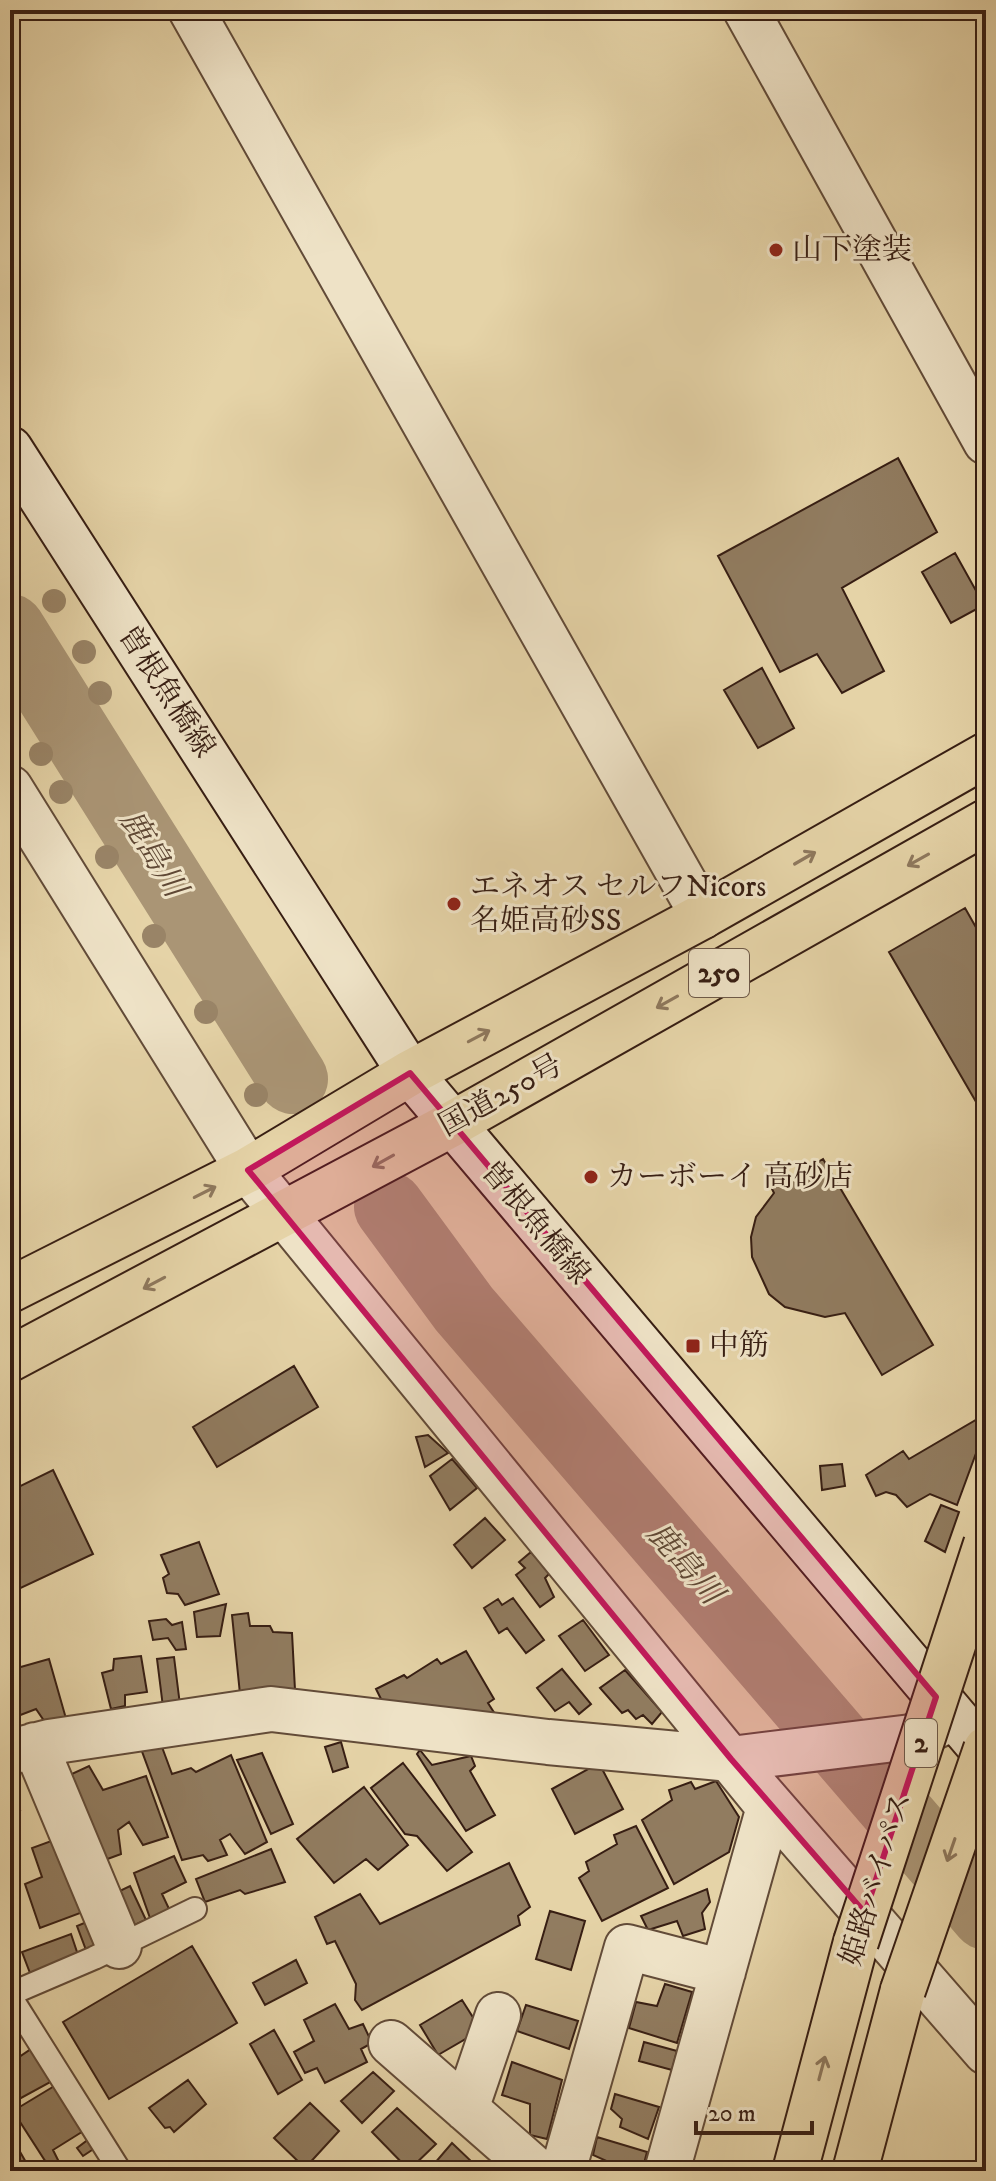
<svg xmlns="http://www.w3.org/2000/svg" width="996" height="2181" viewBox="0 0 996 2181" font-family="'IM FELL DW Pica','Noto Serif JP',serif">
  <rect width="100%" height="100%" fill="#e5d3a7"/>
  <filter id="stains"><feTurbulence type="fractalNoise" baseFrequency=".0025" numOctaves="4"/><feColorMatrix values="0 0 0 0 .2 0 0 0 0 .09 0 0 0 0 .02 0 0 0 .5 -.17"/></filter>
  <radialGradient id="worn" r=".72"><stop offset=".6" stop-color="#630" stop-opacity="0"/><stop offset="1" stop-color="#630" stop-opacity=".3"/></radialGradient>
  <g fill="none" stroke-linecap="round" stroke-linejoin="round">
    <path stroke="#aa9575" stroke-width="70" d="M10 629 293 1079
      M389 1207 464 1309 986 1915"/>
  </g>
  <path fill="#917c60" stroke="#371e13" stroke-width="2" d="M898 458 937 532 842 588 884 671 842 693 817 654 780 672 718 556Z
    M955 553 984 605 951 623 922 572Z
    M762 668 794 728 758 748 724 690Z
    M965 908 986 945V1119L889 952Z
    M823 1159 933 1345 882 1375 845 1313 825 1317 785 1307 769 1294 752 1257 751 1237 756 1217 774 1193 772 1189Z
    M294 1366 318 1407 217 1467 193 1427Z
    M986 1414V1426L957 1505 930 1494 907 1507 896 1495 886 1492 876 1496 866 1475 903 1451 909 1459Z
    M428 1435 448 1453 425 1467 416 1437Z
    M452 1459 477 1488 450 1510 430 1476Z
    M842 1464 845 1486 822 1490 820 1466Z
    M53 1470 93 1554 10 1593V1491Z
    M941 1505 959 1512 945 1552 925 1541Z
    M485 1518 505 1540 472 1568 454 1545Z
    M199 1542 219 1594 185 1605 178 1594 167 1593 163 1578 169 1574 161 1555Z
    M531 1552 550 1573 545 1578 554 1597 540 1607 516 1575 525 1568 519 1562Z
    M513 1598 544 1640 526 1653 507 1628 499 1633 484 1608 498 1599 502 1605Z
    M226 1604 220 1636 197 1637 194 1612Z
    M248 1613 250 1626H270L273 1632 292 1633 295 1690 240 1694 232 1615Z
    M166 1619 172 1625 182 1622 186 1649 176 1650 168 1638 153 1640 149 1621Z
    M583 1620 609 1655 585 1671 559 1636Z
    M466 1651 494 1699 488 1703 504 1728 384 1705 376 1689 404 1675 407 1678 437 1659 441 1664Z
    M141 1656 147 1692 125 1695V1706L111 1709 102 1673 113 1670 114 1659Z
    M174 1657 180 1705 163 1707 157 1659Z
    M49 1659 67 1722 49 1728 36 1709 10 1719V1670Z
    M562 1669 591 1704 579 1714 569 1702 555 1711 537 1688Z
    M625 1670 662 1712 652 1724 643 1715 636 1719 628 1710 622 1713 600 1688Z
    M159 1739 172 1774 191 1768 196 1772 231 1755 267 1842 245 1854 230 1834 220 1840 227 1855 208 1861 203 1855 182 1860 140 1746Z
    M341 1742 348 1767 333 1772 325 1747Z
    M420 1750 432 1765 471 1756 475 1766 470 1771 495 1815 466 1831 417 1754Z
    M262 1753 293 1824 271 1834 237 1760Z
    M403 1763 472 1852 447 1871 417 1836 405 1834 371 1788Z
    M599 1763 623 1809 575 1834 552 1789Z
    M89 1766 103 1790 146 1776 168 1837 143 1845 129 1822 118 1830 121 1854 94 1864 61 1779Z
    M716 1781 739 1817 729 1852 674 1884 642 1820 672 1800 669 1790 691 1782 695 1789Z
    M364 1787 408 1845 378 1870 366 1859 334 1883 297 1839Z
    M12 1788 20 1810 10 1813V1789Z
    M636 1826 668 1888 602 1921 579 1878 589 1871 586 1862 617 1844 614 1835Z
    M65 1836 91 1909 40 1928 25 1884 42 1877 32 1848Z
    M271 1849 285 1882 245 1894 240 1890 205 1902 196 1879Z
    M174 1856 186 1882 162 1894 170 1911 150 1918 134 1873Z
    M509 1863 530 1907 518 1916 520 1925 362 2010 355 2000 356 1984 335 1941 327 1944 315 1917 360 1894 380 1924Z
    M130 1886 146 1920 119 1932 105 1898Z
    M707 1889 710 1902 702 1913 705 1929 683 1936 677 1921 648 1930 641 1916Z
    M550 1911 585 1921 571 1970 536 1959Z
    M96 1918 105 1943 86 1950 77 1926Z
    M71 1934 78 1955 30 1973 22 1952Z
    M192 1946 237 2023 109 2099 63 2022Z
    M296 1960 307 1983 265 2005 253 1983Z
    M665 1984 692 1992 677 2043 629 2028 636 2002 657 2006Z
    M462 2000 481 2030 438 2055 420 2025Z
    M335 2004 349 2029 363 2024 372 2043 361 2049 367 2062 325 2083 317 2068 305 2073 294 2052 314 2041 304 2020Z
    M526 2005 578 2021 569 2049 517 2031Z
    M274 2030 302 2080 278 2094 250 2044Z
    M644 2042 677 2051 672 2070 639 2061Z
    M10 2043 19 2057 34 2047 56 2079 10 2104Z
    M512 2062 562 2080 547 2139 530 2135V2104L502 2095Z
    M373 2072 394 2091 362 2123 341 2101Z
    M188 2080 206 2104 174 2132 170 2127 165 2128 149 2108Z
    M56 2085 85 2130 53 2150 60 2164 51 2170 13 2111Z
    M615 2094 659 2107 648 2139 620 2127 622 2119 611 2109Z
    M310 2103 339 2131 305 2168 274 2138Z
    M397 2108 436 2144 409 2170 372 2132Z
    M597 2137 647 2152 642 2171H608L609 2162 593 2155Z
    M89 2139 95 2148 83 2156 77 2148Z
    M15 2143 31 2171H10V2147Z
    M452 2143 472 2162 465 2171H428Z
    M491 2159 500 2170 479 2171Z"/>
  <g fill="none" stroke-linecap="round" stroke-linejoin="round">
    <g stroke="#624b38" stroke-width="26">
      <path id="lane" d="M10 1994 94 1958 195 1909
        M10 1996 120 2171"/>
    </g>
    <g stroke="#624b38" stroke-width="48">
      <path id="street" d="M191 10 703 916
        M746 10 986 442
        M10 788 248 1170 769 1807 667 2171
        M35 1745 119 1946
        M10 1752 49 1742 271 1709 548 1742 731 1759 911 1737 954 1718
        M756 1788 986 2052
        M391 2043 537 2171
        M466 2109 498 2015
        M563 2171 627 1947 723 1972"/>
    </g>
    <g stroke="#371e13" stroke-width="48">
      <path id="secondary" d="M10 449 410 1073 986 1754"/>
    </g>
    <g stroke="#371e13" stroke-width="48">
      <path id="highway" d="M10 1290 248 1170 410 1073 703 916 986 755
        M10 1359 452 1124 986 822
        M795 2171 856 1942
        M855 2171 903 1990"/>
    </g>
    <use href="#lane" stroke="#eee2c6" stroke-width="22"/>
    <use href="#street" stroke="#eee2c6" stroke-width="44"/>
    <use href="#secondary" stroke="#eee2c6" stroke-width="44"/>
    <use href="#highway" stroke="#e5d3a7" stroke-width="44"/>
    <g stroke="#371e13" stroke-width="48" stroke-linecap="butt">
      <path id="highway-bridge" d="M856 1942 986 1544
        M903 1990 986 1749"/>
    </g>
    <use href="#highway-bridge" stroke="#e5d3a7" stroke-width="44"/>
  </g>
  <g fill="#998467">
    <circle cx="54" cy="601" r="12"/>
    <circle cx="84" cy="652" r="12"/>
    <circle cx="100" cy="693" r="12"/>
    <circle cx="41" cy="754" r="12"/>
    <circle cx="61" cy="792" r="12"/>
    <circle cx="107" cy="857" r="12"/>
    <circle cx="154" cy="936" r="12"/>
    <circle cx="206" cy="1012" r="12"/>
    <circle cx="256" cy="1095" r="12"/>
  </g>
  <defs><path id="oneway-shaft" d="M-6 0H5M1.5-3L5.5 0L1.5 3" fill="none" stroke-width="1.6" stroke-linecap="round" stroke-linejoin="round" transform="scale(2)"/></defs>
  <g stroke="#8e785d">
    <use href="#oneway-shaft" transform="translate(805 858) rotate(-30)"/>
    <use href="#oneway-shaft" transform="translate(918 860) rotate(151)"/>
    <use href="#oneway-shaft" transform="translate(667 1002) rotate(151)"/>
    <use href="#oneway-shaft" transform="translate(479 1036) rotate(-28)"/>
    <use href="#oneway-shaft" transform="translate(383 1161) rotate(151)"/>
    <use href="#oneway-shaft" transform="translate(205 1192) rotate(-27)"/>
    <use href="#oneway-shaft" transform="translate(154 1283) rotate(152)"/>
    <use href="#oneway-shaft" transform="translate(951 1850) rotate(109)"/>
    <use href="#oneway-shaft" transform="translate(822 2068) rotate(-75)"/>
  </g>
  <path fill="#c2185b" fill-opacity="0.2" stroke="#c2185b" stroke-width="6" stroke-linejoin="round" d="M410 1073 936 1697 865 1913 731 1759 248 1170Z"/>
  <g fill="#8f2418" stroke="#eee2c6" stroke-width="3">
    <circle cx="776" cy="250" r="8"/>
    <circle cx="454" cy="904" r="8"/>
    <circle cx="591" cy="1177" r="8"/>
    <rect x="685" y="1338" width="16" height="16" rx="4"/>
  </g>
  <g text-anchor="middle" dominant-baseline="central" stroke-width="6" stroke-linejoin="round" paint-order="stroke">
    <g fill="#eee2c6" stroke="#6e5949" stroke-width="2">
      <rect x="689" y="949" width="60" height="48" rx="6"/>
      <rect x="905" y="1719" width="32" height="48" rx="6"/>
    </g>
    <g font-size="28" font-weight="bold" fill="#371e13">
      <text x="719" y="973">250</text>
      <text x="921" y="1743">2</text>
    </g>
    <g font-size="30" fill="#371e13" stroke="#eee2c6" text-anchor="start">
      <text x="792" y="250">山下塗装</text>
      <text x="470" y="887">エネオス セルフNicors<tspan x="470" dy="34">名姫高砂SS</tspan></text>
      <text x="607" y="1177">カーボーイ 高砂店</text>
      <text x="709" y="1346">中筋</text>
    </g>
    <g font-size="30" fill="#371e13" stroke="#eee2c6">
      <text transform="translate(166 692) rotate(57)">曽根魚橋線</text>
      <text transform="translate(501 1096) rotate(-29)">国道250号</text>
      <text transform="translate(535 1223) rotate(50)">曽根魚橋線</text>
      <text transform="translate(877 1879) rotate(-73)">姫路バイパス</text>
    </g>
    <g font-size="32" font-style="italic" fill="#5f4835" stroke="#eee2c6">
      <text transform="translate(152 854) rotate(58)">鹿島川</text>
      <text transform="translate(684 1564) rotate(49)">鹿島川</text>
    </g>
  </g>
  <rect width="996" height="2181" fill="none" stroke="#e5d3a7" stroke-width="40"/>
  <rect x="12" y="12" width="972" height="2157" fill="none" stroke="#371e13" stroke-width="4"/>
  <rect x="20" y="20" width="956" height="2141" fill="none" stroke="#371e13" stroke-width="2"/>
  <path d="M696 2121v12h116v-12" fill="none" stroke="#371e13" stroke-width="4"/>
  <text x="708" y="2121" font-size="24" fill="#371e13" stroke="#eee2c6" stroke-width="6" paint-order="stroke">20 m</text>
  <rect width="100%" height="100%" filter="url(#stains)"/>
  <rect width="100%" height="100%" fill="url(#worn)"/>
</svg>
